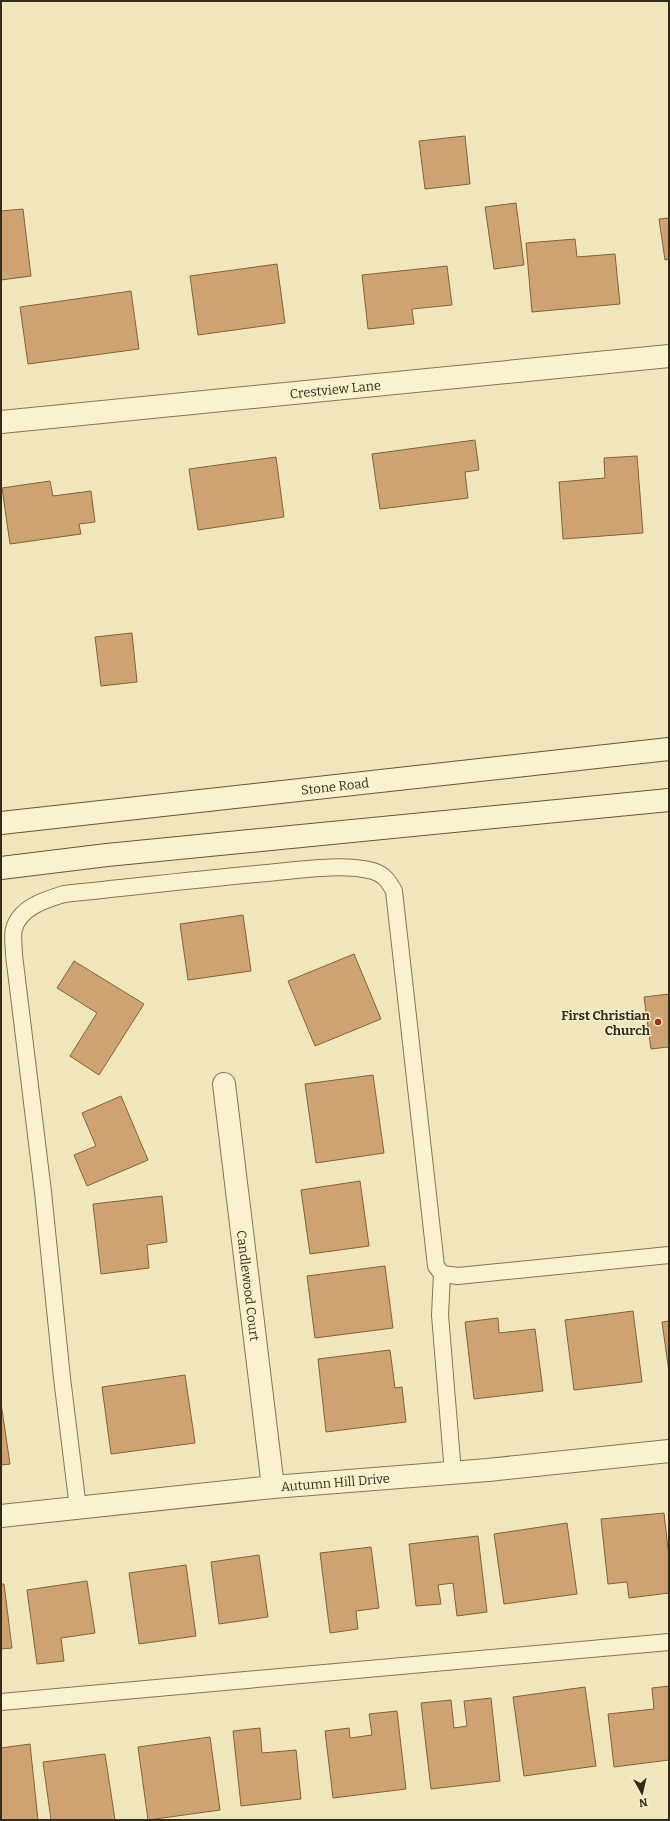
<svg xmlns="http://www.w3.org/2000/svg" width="670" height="1821" viewBox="0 0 670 1821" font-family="Bitter,serif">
  <rect width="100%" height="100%" fill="#efe6bc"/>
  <path fill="#cea371" stroke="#86613b" d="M465 136 470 184 425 189 419 141Z
    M516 203 524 265 494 269 485 207Z
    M23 209 31 276 1 280V211Z
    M669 218V259L665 260 659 219Z
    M575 239 577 257 615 254 620 304 532 312 526 243Z
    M277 264 285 323 198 335 190 276Z
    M447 266 452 305 412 309 414 324 368 329 362 275Z
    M131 291 139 349 28 364 20 307Z
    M475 440 479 470 465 472 468 498 380 509 372 454Z
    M637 456 643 533 563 539 559 482 605 478 604 458Z
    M276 457 284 517 198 530 189 469Z
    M50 481 53 496 91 491 95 522 79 524 81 534 10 544 2 488Z
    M132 633 137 682 101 686 95 637Z
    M243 915 251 971 188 980 180 924Z
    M354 954 381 1019 315 1046 288 981Z
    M74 961 144 1004 99 1075 70 1056 97 1013 57 988Z
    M669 994V1052L668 1047 651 1049 644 997Z
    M373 1075 384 1153 316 1163 305 1084Z
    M121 1096 148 1160 87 1186 74 1155 96 1146 82 1113Z
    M360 1181 369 1246 310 1254 301 1190Z
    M162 1196 167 1242 147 1245 149 1268 101 1274 93 1204Z
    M385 1266 393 1328 315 1338 307 1276Z
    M633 1311 642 1382 574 1390 565 1320Z
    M498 1318 499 1333 535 1329 543 1391 474 1399 465 1322Z
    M669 1321V1372L662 1322Z
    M390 1350 395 1388 402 1387 406 1422 326 1432 318 1359Z
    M185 1375 195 1443 111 1454 102 1387Z
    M1 1403 10 1464 1 1465Z
    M664 1513 669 1557V1593L629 1598 627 1582 608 1584 601 1519Z
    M567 1523 577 1594 504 1604 494 1534Z
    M478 1536 487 1612 457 1616 453 1583 438 1585 441 1604 416 1606 409 1544Z
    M371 1547 379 1608 356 1611 358 1629 330 1633 320 1553Z
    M259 1555 268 1617 219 1624 211 1562Z
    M186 1565 196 1636 139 1644 129 1573Z
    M87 1581 95 1633 61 1638 64 1661 37 1664 27 1590Z
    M1 1584H4L12 1648 1 1649Z
    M669 1686V1760L614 1767 608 1714 654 1709 652 1688Z
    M585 1687 596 1766 524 1776 513 1697Z
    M491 1698 500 1781 431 1789 421 1703 451 1700 454 1728 467 1726 464 1701Z
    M397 1711 406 1789 333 1798 325 1731 349 1728 350 1738 372 1735 369 1714Z
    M260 1728 262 1753 296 1750 301 1799 241 1806 233 1731Z
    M210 1737 220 1810 148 1820 138 1747Z
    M30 1744 38 1820H1V1748Z
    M105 1754 115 1820H51L43 1762Z"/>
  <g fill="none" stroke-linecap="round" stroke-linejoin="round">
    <g stroke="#867555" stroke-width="18">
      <path id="lane" d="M442 1274 440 1315 453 1473
        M78 1508 62 1378 43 1192 14 955C14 947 12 936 14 929 20 907 45 900 64 894 132 887 199 879 267 873 299 870 342 863 373 871 384 874 389 882 394 891L436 1266 442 1274 458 1276 669 1255
        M1 1702 669 1642"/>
    </g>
    <g stroke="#867555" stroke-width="24">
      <g id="street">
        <path id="s1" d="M1 422 669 356"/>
        <path id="s2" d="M224 1084 273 1487"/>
        <path id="s3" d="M1 1516 273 1487 488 1470 669 1451"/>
      </g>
    </g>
    <g stroke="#685639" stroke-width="24">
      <g id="secondary">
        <path id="s4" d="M1 823 669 749"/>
        <path d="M1 868 107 855 669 800"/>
      </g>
    </g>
    <use href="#lane" stroke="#faf2cf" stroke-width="16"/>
    <use href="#street" stroke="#faf2cf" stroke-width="22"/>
    <use href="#secondary" stroke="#faf2cf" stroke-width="22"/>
  </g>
  <circle fill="#973124" stroke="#f6efcc" stroke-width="1.5" cx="658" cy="1022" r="4"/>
  <g text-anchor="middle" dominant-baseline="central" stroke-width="3" stroke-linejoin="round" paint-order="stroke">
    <g font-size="13" fill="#352b1b" stroke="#f6efcc">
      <text stroke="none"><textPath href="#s1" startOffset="336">Crestview Lane</textPath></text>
      <text stroke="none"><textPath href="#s4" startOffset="336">Stone Road</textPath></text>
      <text stroke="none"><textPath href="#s2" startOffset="203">Candlewood Court</textPath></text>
      <text stroke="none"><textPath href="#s3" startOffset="336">Autumn Hill Drive</textPath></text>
    </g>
    <g font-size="13" font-weight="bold" fill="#352b1b" stroke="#f6efcc" text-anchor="end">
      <text x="650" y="1015">First Christian<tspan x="650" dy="15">Church</tspan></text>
    </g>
  </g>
  <rect width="670" height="1821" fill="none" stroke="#352b1b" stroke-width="4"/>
  <g transform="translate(642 1793) rotate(172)" stroke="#f6efcc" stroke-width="3" paint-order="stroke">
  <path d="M0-3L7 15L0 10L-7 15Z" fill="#352b1b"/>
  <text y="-6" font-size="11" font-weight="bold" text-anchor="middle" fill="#352b1b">N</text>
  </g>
</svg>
